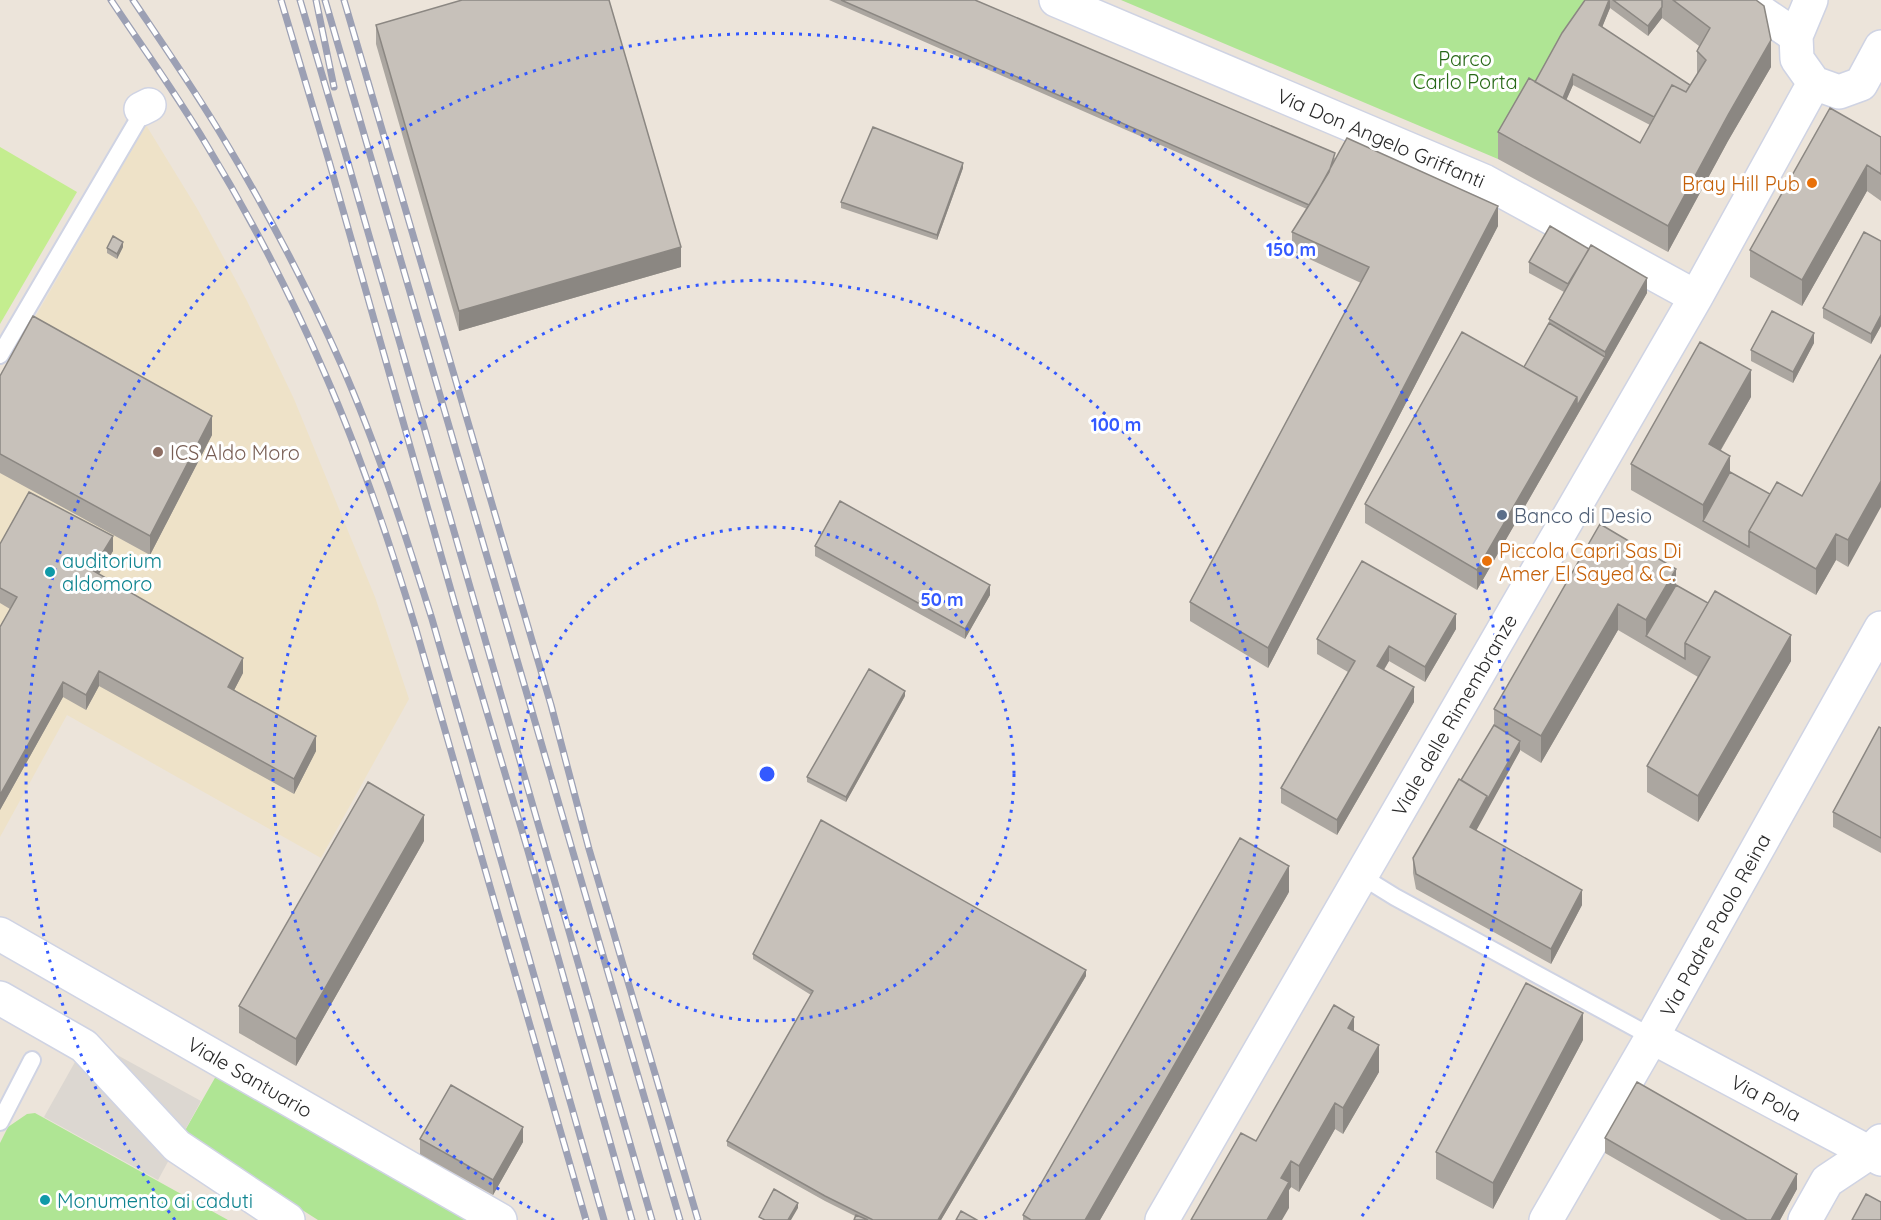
<svg xmlns="http://www.w3.org/2000/svg" width="1881" height="1220" viewBox="0 0 1881 1220" font-family="Quicksand,sans-serif">
  <rect width="100%" height="100%" fill="#ece4da"/>
  <path fill="#eee2c8" d="M146 125 198 210 247 301 294 399 375 597 409 699 321 858 67 715 0 837V378Z"/>
  <path fill="#afe594" d="M1121 0H1593L1562 43 1498 159Z
    M216 1076 476 1220H318L183 1134Z
    M35 1113 228 1220H0V1143L8 1127 27 1114Z"/>
  <path fill="#c4ed8f" d="M0 147 77 192 0 324Z"/>
  <path fill="#dcd7d1" d="M88 1039 201 1101 158 1180 44 1117Z"/>
  <g fill="none" stroke-linecap="round" stroke-linejoin="round">
    <g stroke="#cfd3e3" stroke-width="20">
      <path id="lane" d="M0 355 145 108
        M1361 876 1395 897 1652 1037
        M0 1122 32 1060"/>
    </g>
    <g stroke="#cfd3e3" stroke-width="36">
      <path id="street" d="M1056 0 1484 181 1696 297
        M1743 0 1796 36
        M1811 0 1796 36 1797 59 1814 83 1839 92 1861 84 1881 47
        M141 109 149 105
        M0 934 500 1220
        M0 998 84 1046 177 1146 288 1220
        M1652 1037 1881 1159
        M1162 1220 1696 297 1814 83
        M1546 1220 1652 1037 1881 628
        M1805 1220 1827 1181 1869 1153 1881 1141"/>
    </g>
    <use href="#lane" stroke="#fff" stroke-width="16"/>
    <use href="#street" stroke="#fff" stroke-width="33"/>
    <g stroke="#9ca0b4" stroke-width="7">
      <path id="rail" d="M111 0C143 48 177 95 206 144 251 218 291 295 325 374 361 456 389 540 415 626L586 1220
        M133 0C164 46 196 92 225 141 268 213 308 289 342 366 378 448 405 534 432 619L604 1220
        M281 0 329 161 456 608 528 851 632 1220
        M300 0 349 166 652 1220
        M316 0 334 87
        M325 0 680 1220
        M344 0 551 705 589 849 698 1220"/>
    </g>
    <use href="#rail" stroke="#fff" stroke-width="4.5" stroke-dasharray="14" stroke-linecap="butt"/>
  </g>
  <path fill="#aba6a0" fill-rule="evenodd" d="M829 0H975L1335 158 1333 164 1498 226 1268 668 1190 621V602L1361 283 1292 251V232L1307 209Z
    M1585 0H1756L1771 67 1728 141 1668 252 1498 159V132L1535 82ZM1610 8 1648 36 1662 18 1699 46 1697 51V75L1690 85 1602 27ZM1573 85 1650 125 1640 143 1566 100Z
    M376 25 681 267 459 331 376 44Z
    M1881 137V201L1867 191 1802 306 1750 277V250Z
    M963 168 937 240 841 208V202Z
    M1881 241V326L1871 344 1823 318V308Z
    M123 247 117 259 107 253V248Z
    M1529 262 1647 293 1605 367 1477 590 1365 523V504L1524 367 1549 323V319L1564 292 1529 273Z
    M1814 343 1793 383 1751 361V350Z
    M1881 355 1848 567 1836 560 1816 595 1631 490V464L1751 397 1721 450 1730 472 1770 494 1802 496Z
    M0 376 212 435 150 555 0 473Z
    M1600 524 1676 585 1791 661 1698 822 1647 792V766L1698 677 1618 630 1541 763 1520 750 1476 830 1582 905 1551 964 1416 889 1413 873V858L1461 780 1494 725V709Z
    M0 544 113 551 99 574 243 673 234 690 316 751 294 794 99 686 86 710 63 697 0 810V627L10 609 0 603Z
    M815 546 990 595 965 639 815 556Z
    M1456 629 1425 682 1389 661 1384 670 1414 702 1337 835 1281 803V788L1348 672 1317 654V639Z
    M905 696 846 802 807 782V777Z
    M1881 728V853L1833 827V812Z
    M424 841 296 1066 239 1033V1006Z
    M1289 892 1100 1220H1023V1215Z
    M753 954 1086 976 941 1220H854L855 1216 825 1201 727 1146V1141L811 995 753 959Z
    M1354 1032 1379 1072 1343 1134 1335 1129 1299 1192 1291 1187 1289 1190V1208L1256 1141Z
    M1583 1040 1493 1209 1436 1179V1152Z
    M1605 1138 1797 1189 1780 1220H1721L1605 1153Z
    M420 1139 523 1142 493 1195 420 1154Z"/>
  <path fill="#8b8782" d="M1609 0H1610V8L1599 35V25Z
    M1662 7V18L1648 36V26Z
    M1771 40V67L1728 141 1668 252V226L1728 115Z
    M1573 74V85L1557 121V111Z
    M963 163V168L937 240V235Z
    M1867 165V191L1802 306V280Z
    M1498 206V226L1268 668V648Z
    M123 242V247L117 259V254Z
    M681 247V267L459 331V311Z
    M1647 278V293L1605 367V352Z
    M1881 315V326L1871 344V334Z
    M1814 333V343L1793 383V372Z
    M1605 357V367L1477 590V570L1577 397Z
    M1751 370V397L1709 470V444Z
    M212 416V435L150 555V536Z
    M1730 456V482L1703 521V505Z
    M1881 481V507L1848 567V540Z
    M1836 534V560L1816 595V569Z
    M113 536V551L92 585V570Z
    M1676 569V595L1646 636V620Z
    M990 585V595L965 639V629Z
    M1618 604V630L1541 763V736Z
    M1456 614V629L1425 682V667Z
    M1791 635V661L1698 822V796Z
    M1389 646V661L1377 681V666Z
    M243 658V673L228 702V687Z
    M99 671V686L86 710V695Z
    M63 682V697L0 810V795Z
    M1414 687V702L1337 835V820Z
    M905 691V696L846 802V797Z
    M316 736V751L294 794V779Z
    M1520 741V751L1470 842V827L1487 796Z
    M424 815V841L296 1066V1039Z
    M1289 866V892L1100 1220H1085Z
    M1582 890V905L1551 964V949Z
    M1086 970V976L941 1220H938Z
    M1583 1013V1040L1493 1209V1183Z
    M1354 1017V1043L1348 1028Z
    M1379 1045V1072L1343 1134V1108Z
    M1335 1103V1129L1299 1192V1166Z
    M523 1127V1142L493 1195V1180Z
    M1291 1161V1187L1289 1190V1208L1282 1220H1267L1281 1178Z
    M1797 1174V1189L1780 1220H1771Z
    M798 1203V1208L791 1220H788Z"/>
  <path fill="#c7c1ba" stroke="#8b8782" stroke-width="1.5" d="M462 0H609L681 247 459 311 376 25Z
    M841 0H975L1335 153 1329 172 1309 205Z
    M1585 0H1609L1599 25 1690 85 1686 92 1672 85 1654 117 1573 74 1563 98 1535 82 1562 33Z
    M1613 0H1662V7L1648 26Z
    M1673 0H1756L1764 6 1771 40 1728 115 1668 226 1498 132 1529 78 1640 143 1672 85 1686 92 1706 60 1697 51 1710 28Z
    M1830 108 1881 137V174L1867 165 1802 280 1750 250Z
    M873 127 963 163 937 235 841 202Z
    M1347 138 1498 206 1268 648 1190 602 1369 267 1292 232 1316 194Z
    M1550 226 1589 249 1568 284 1529 262Z
    M1864 232 1881 241V315L1871 334 1823 308Z
    M113 236 123 242 117 254 107 248Z
    M1591 245 1647 278 1605 352 1549 319Z
    M1772 311 1814 333 1793 372 1751 350Z
    M33 316 212 416 150 536 0 454V376Z
    M1549 323 1605 357 1577 406V397L1524 367Z
    M1462 332 1577 397 1477 570 1365 504Z
    M1700 342 1751 370 1709 444 1730 456 1703 505 1631 464Z
    M1881 355V481L1848 540 1836 534 1816 569 1749 531 1777 482 1802 496Z
    M1730 472 1770 494 1749 531V547L1703 521Z
    M29 492 113 536 92 570 243 658 228 687 316 736 294 779 99 671 86 695 63 682 0 795V627L17 597 0 588V544Z
    M840 501 990 585 965 629 815 546Z
    M1600 524 1676 569 1646 620 1618 604 1541 736 1494 709Z
    M1362 561 1456 614 1425 667 1389 646 1377 666 1414 687 1337 820 1281 788 1355 661 1317 639Z
    M1676 585 1708 603 1685 643V659L1646 636Z
    M1715 591 1791 635 1698 796 1647 766 1710 657 1685 643Z
    M869 669 905 691 846 797 807 777Z
    M1494 725 1520 741 1487 800V796L1461 780Z
    M1879 727 1881 728V838L1833 812Z
    M1459 779 1487 796 1470 827 1582 890 1551 949 1416 874 1413 858Z
    M368 782 424 815 296 1039 239 1006Z
    M821 820 1086 970 938 1220H873L825 1196 727 1141 813 991 753 954Z
    M1240 838 1289 866 1085 1220H1031L1023 1215Z
    M1526 983 1583 1013 1493 1183 1436 1152Z
    M1334 1005 1354 1017 1348 1028 1379 1045 1343 1108 1335 1103 1299 1166 1291 1161 1281 1178 1289 1182 1267 1220H1191L1241 1133 1256 1141Z
    M1637 1082 1797 1174 1771 1220H1747L1605 1138Z
    M451 1085 523 1127 493 1180 420 1139Z
    M774 1189 798 1203 788 1220H765L759 1217Z
    M1866 1194 1881 1202V1220H1852Z
    M961 1211 977 1220H956Z
    M856 1215 868 1220H854Z"/>
  <g fill="none" stroke="#3359ff" stroke-width="3" stroke-dasharray="3 6">
    <circle cx="767" cy="774" r="247"/>
    <path d="M554 1220A494 494 0 1 1 980 1220"/>
    <path d="M175 1220A741 741 0 1 1 1359 1220"/>
  </g>
  <g fill="#e8710a" stroke="#fff" stroke-width="2">
    <circle cx="1812" cy="183" r="6"/>
    <circle cx="1487" cy="561" r="6"/>
  </g>
  <circle fill="#8d6e63" stroke="#fff" stroke-width="2" cx="158" cy="452" r="6"/>
  <circle fill="#5c6f8a" stroke="#fff" stroke-width="2" cx="1502" cy="515" r="6"/>
  <g fill="#0f9aa8" stroke="#fff" stroke-width="2">
    <circle cx="50" cy="572" r="6"/>
    <circle cx="45" cy="1200" r="6"/>
  </g>
  <g text-anchor="middle" dominant-baseline="central" stroke-width="6" stroke-linejoin="round" paint-order="stroke">
    <g font-size="20" fill="#276817" stroke="#fff">
      <text x="1465" y="58">Parco<tspan x="1465" dy="23">Carlo Porta</tspan></text>
    </g>
    <g font-size="20" fill="#292929" stroke="#fff">
      <text transform="translate(1381 138) rotate(23)">Via Don Angelo Griffanti</text>
      <text transform="translate(1454 715) rotate(-60)">Viale delle Rimembranze</text>
      <text transform="translate(1715 925) rotate(-61)">Via Padre Paolo Reina</text>
      <text transform="translate(250 1077) rotate(30)">Viale Santuario</text>
      <text transform="translate(1766 1098) rotate(28)">Via Pola</text>
    </g>
    <g font-size="20" fill="#c56008" stroke="#fff" text-anchor="end">
      <text x="1800" y="183">Bray Hill Pub</text>
      <text x="1499" y="550" text-anchor="start">Piccola Capri Sas Di<tspan x="1499" dy="23">Amer El Sayed &amp; C.</tspan></text>
    </g>
    <g font-size="20" fill="#785e54" stroke="#fff" text-anchor="start">
      <text x="170" y="452">ICS Aldo Moro</text>
    </g>
    <g font-size="20" fill="#4e5e75" stroke="#fff" text-anchor="start">
      <text x="1514" y="515">Banco di Desio</text>
    </g>
    <g font-size="20" fill="#0d838f" stroke="#fff" text-anchor="start">
      <text x="62" y="560">auditorium<tspan x="62" dy="23">aldomoro</tspan></text>
      <text x="57" y="1200">Monumento ai caduti</text>
    </g>
  </g>
  <circle cx="767" cy="774" r="9" fill="#3359ff" stroke="#fff" stroke-width="3"/>
  <g font-size="18" text-anchor="middle" font-weight="bold" fill="#3359ff" stroke="#fff" stroke-width="6" stroke-linejoin="round" paint-order="stroke">
    <text x="1291" y="256">150 m</text>
    <text x="1116" y="431">100 m</text>
    <text x="942" y="606">50 m</text>
  </g>
</svg>
